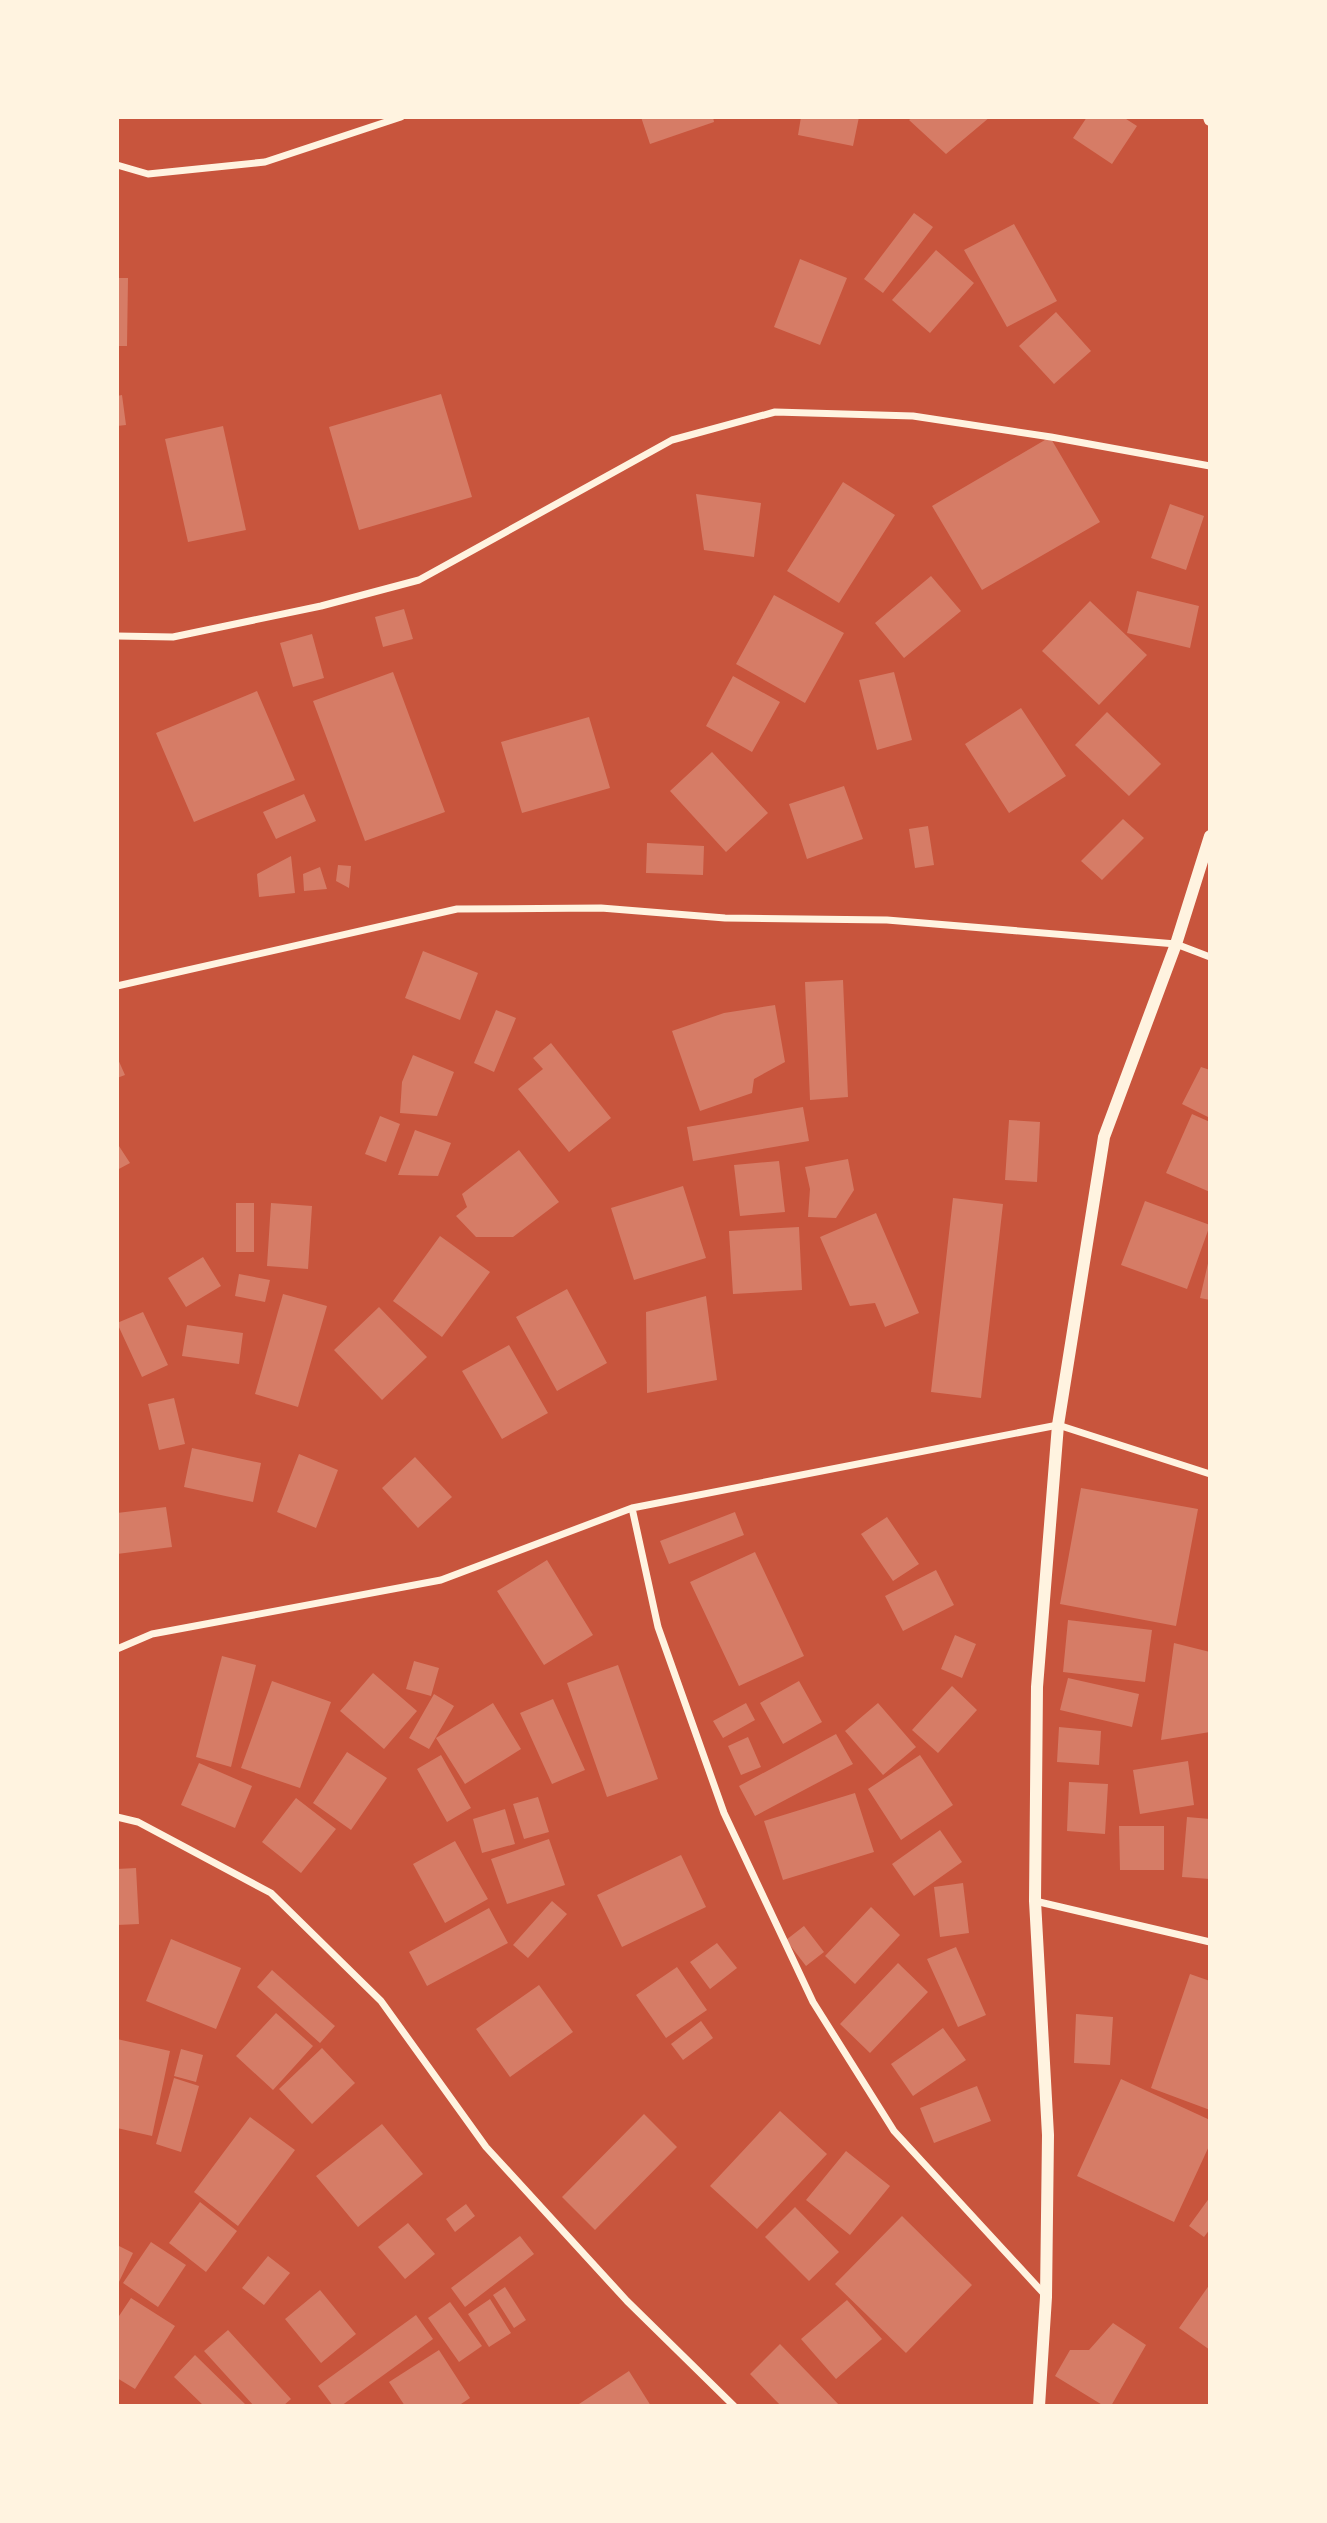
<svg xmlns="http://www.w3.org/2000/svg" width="1327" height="2523" viewBox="0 0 1327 2523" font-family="'Archivo Narrow',sans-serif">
  <rect width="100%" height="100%" fill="#c8553d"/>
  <path fill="#d67c66" d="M641 117H713L714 122 650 144Z
    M801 117H859L853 146 798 135Z
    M913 117H990L946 154 909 120Z
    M1087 117H1123L1137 126 1112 164 1073 138Z
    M914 213 933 227 883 293 864 279Z
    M1014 224 1057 301 1007 327 964 250Z
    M936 250 974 283 930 333 892 300Z
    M800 259 847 278 820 345 774 327Z
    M117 278H128L127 346H117Z
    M1056 312 1091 351 1054 384 1019 346Z
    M441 394 472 497 359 530 329 427Z
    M122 395 126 425 117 426V396Z
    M223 426 246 530 188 542 165 439Z
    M1050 437 1100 522 982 590 932 506Z
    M843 482 895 515 839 603 787 571Z
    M696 494 761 503 754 557 704 550Z
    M1170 504 1204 516 1186 570 1151 558Z
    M931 576 961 611 904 658 875 623Z
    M1137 591 1199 606 1190 648 1127 633Z
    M774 595 844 633 805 703 736 664Z
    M1090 601 1147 655 1099 705 1042 651Z
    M404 609 413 639 383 647 375 617Z
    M312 634 324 678 293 687 280 643Z
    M393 672 445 812 365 841 313 701Z
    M894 672 912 740 877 750 859 680Z
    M733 676 780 702 752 752 706 726Z
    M257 691 295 780 194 822 156 733Z
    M1021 708 1066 776 1009 813 965 744Z
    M1107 712 1161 764 1129 796 1075 745Z
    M589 717 610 788 522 813 501 742Z
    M712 752 768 813 726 852 670 791Z
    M844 786 863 839 807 859 789 804Z
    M304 794 316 821 276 839 263 812Z
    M1123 819 1144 838 1102 880 1081 861Z
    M928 826 934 865 915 868 909 829Z
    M647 843 704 846 703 875 646 873Z
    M291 856 295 893 259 897 257 874Z
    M338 865 351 866 349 888 336 881Z
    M320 867 327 889 304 891 303 874Z
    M423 951 478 973 460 1020 405 998Z
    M843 980 848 1097 810 1100 805 982Z
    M775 1005 785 1062 754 1079 752 1093 700 1111 672 1031 724 1013Z
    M496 1010 516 1018 494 1072 474 1063Z
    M551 1043 611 1118 569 1152 518 1089 543 1069 533 1058Z
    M413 1055 454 1072 437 1116 400 1113 402 1082Z
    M117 1057 125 1075 117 1078Z
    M1201 1067 1210 1070V1118L1182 1104Z
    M803 1107 809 1141 693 1161 687 1127Z
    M1192 1114 1210 1122V1192L1166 1173Z
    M380 1116 400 1124 386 1162 365 1154Z
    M1009 1120 1040 1122 1037 1182 1005 1180Z
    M415 1130 451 1143 438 1176 398 1175Z
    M117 1143 130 1163 117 1170Z
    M519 1150 559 1202 513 1237H476L456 1216 467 1207 462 1194Z
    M848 1159 854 1190 836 1218 808 1217 810 1189 805 1167Z
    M779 1161 785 1212 740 1216 734 1165Z
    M683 1186 706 1258 634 1280 611 1208Z
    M953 1198 1003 1204 981 1398 931 1392Z
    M1145 1201 1210 1225 1187 1289 1121 1265Z
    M236 1203H254V1252H236Z
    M271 1203 312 1206 308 1269 267 1266Z
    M876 1213 919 1313 885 1327 875 1303 850 1306 820 1237Z
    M799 1227 802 1290 733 1294 729 1231Z
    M440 1236 490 1272 442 1337 393 1301Z
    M203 1257 221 1286 186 1307 168 1278Z
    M1209 1259H1210V1300L1200 1298Z
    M239 1274 270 1280 265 1302 235 1296Z
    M567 1289 607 1363 557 1391 516 1317Z
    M283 1294 327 1306 298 1407 255 1394Z
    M706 1296 717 1380 647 1393 646 1312Z
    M379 1307 427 1357 382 1400 334 1350Z
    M143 1312 168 1365 142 1377 117 1323Z
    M187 1325 243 1333 239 1364 182 1356Z
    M509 1345 548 1413 502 1439 462 1371Z
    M174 1398 185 1444 159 1450 148 1404Z
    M192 1448 261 1463 253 1502 184 1487Z
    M299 1454 338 1470 316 1528 277 1512Z
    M415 1457 452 1497 418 1528 382 1488Z
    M1081 1488 1198 1509 1176 1626 1060 1604Z
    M166 1507 172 1547 117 1554V1513Z
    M735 1512 744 1535 669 1564 660 1541Z
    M887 1517 919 1564 893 1581 861 1534Z
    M755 1552 804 1656 739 1686 690 1582Z
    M547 1560 593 1635 544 1665 497 1591Z
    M936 1570 954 1605 903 1631 885 1596Z
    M1068 1620 1152 1630 1145 1682 1063 1672Z
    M955 1635 976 1644 962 1678 941 1669Z
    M1174 1643 1210 1652V1732L1161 1740Z
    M222 1656 256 1665 231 1767 196 1757Z
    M414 1661 439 1668 431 1696 406 1689Z
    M618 1665 658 1779 607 1797 567 1683Z
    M373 1673 417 1711 384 1749 340 1711Z
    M1068 1678 1139 1694 1132 1727 1060 1710Z
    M272 1681 331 1702 300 1788 241 1768Z
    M799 1681 822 1722 783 1744 760 1703Z
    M952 1686 977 1710 938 1753 912 1730Z
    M434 1694 454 1706 429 1749 409 1738Z
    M553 1699 585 1770 552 1784 520 1713Z
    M493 1703 521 1749 465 1784 436 1738Z
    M746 1703 755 1720 723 1738 713 1721Z
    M878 1703 916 1747 883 1775 845 1731Z
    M1059 1727 1101 1731 1099 1765 1057 1762Z
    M836 1734 853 1764 755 1816 739 1786Z
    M748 1737 761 1767 741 1775 728 1746Z
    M347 1752 387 1778 351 1830 313 1803Z
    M441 1755 471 1808 447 1822 417 1769Z
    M920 1755 953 1805 901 1840 868 1789Z
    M1188 1761 1194 1805 1140 1814 1133 1770Z
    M199 1763 252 1786 235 1828 181 1805Z
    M1069 1782 1108 1784 1105 1834 1067 1831Z
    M855 1793 874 1852 783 1880 764 1821Z
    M538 1797 549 1832 524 1839 513 1804Z
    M296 1798 336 1829 301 1873 262 1842Z
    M505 1809 515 1844 482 1853 473 1819Z
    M1187 1817 1210 1819V1879L1182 1877Z
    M1119 1826H1164V1870H1120Z
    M940 1830 962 1862 914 1896 892 1864Z
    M549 1839 565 1885 507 1904 491 1859Z
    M455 1841 488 1899 445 1923 413 1864Z
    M681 1855 706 1907 622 1947 597 1895Z
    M136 1868 139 1924 117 1925V1869Z
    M963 1883 969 1933 940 1937 934 1887Z
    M552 1901 567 1914 528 1958 513 1945Z
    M871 1907 900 1935 855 1984 825 1956Z
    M489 1908 508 1943 427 1986 409 1952Z
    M804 1926 824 1952 806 1966 786 1940Z
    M171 1939 241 1968 216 2029 146 2001Z
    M717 1943 737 1968 710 1989 690 1962Z
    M956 1947 986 2015 958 2027 927 1959Z
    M898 1963 928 1992 870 2053 840 2024Z
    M677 1967 707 2010 666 2038 636 1995Z
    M272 1970 335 2026 320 2043 257 1987Z
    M1190 1974 1210 1981V2110L1151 2088Z
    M539 1985 573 2032 510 2077 476 2029Z
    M276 2013 313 2046 273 2090 236 2056Z
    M1076 2014 1113 2017 1110 2065 1074 2063Z
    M701 2021 713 2038 683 2060 671 2044Z
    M943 2028 966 2060 913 2096 891 2064Z
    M117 2039 170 2051 152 2136 117 2128Z
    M322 2048 355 2083 312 2124 279 2089Z
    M181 2049 203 2055 196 2082 174 2076Z
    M174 2078 199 2086 181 2152 156 2144Z
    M1121 2079 1210 2120V2144L1174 2222 1077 2176Z
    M977 2086 991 2121 934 2143 920 2108Z
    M780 2111 827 2154 757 2229 710 2186Z
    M644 2114 677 2147 595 2230 562 2197Z
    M250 2117 295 2150 238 2226 194 2192Z
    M382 2124 423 2174 358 2227 316 2176Z
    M846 2151 890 2186 850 2235 806 2200Z
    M1210 2197V2229L1204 2237 1189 2226Z
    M200 2202 237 2231 206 2272 169 2243Z
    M466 2204 475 2216 455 2232 446 2219Z
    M795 2207 839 2252 809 2281 765 2237Z
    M902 2216 972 2285 906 2353 835 2284Z
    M408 2223 435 2254 405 2279 378 2247Z
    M520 2236 534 2254 465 2307 451 2288Z
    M151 2242 186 2265 158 2307 123 2283Z
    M117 2245 133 2253 117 2286Z
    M268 2256 290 2273 264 2305 242 2288Z
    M1210 2284V2350L1179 2328Z
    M505 2287 526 2320 514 2328 493 2295Z
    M320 2290 356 2334 321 2363 285 2319Z
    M131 2298 175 2326 135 2389 117 2378V2319Z
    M490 2299 511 2333 489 2347 468 2314Z
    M847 2300 882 2339 836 2379 801 2339Z
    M450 2302 482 2346 459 2362 428 2318Z
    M416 2315 433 2339 341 2406H333L318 2386Z
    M1113 2323 1146 2345 1111 2406H1104L1055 2376 1070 2350H1089Z
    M228 2330 291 2399 283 2406H254L204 2351Z
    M780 2344 840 2406H781L750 2374Z
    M439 2350 470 2398 458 2406H405L389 2382Z
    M195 2355 247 2406H204L174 2377Z
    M629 2371 651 2406H576Z"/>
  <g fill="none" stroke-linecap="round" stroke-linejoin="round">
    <path stroke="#fff3e0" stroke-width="7" d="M117 165 148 174 265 162 401 117
      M117 636 173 637 321 606 419 580 672 440 775 412 913 416 1051 437 1210 466
      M117 986 457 909 601 908 725 918 887 920 1176 944 1210 957
      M632 1508 658 1627 724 1813 813 2002 894 2131 1046 2296
      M117 1649 152 1634 441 1580 632 1508 1058 1425 1210 1474
      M117 1817 138 1822 271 1893 381 2001 486 2147 627 2301 734 2406
      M1035 1901 1210 1942"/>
    <path stroke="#fff3e0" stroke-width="12" d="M1209 117 1210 120
      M1039 2406 1046 2297 1048 2135 1035 1901 1037 1687 1058 1425 1104 1137 1176 944 1210 836"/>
  </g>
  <rect width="1327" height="2523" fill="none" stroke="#fff3e0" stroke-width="238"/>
</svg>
